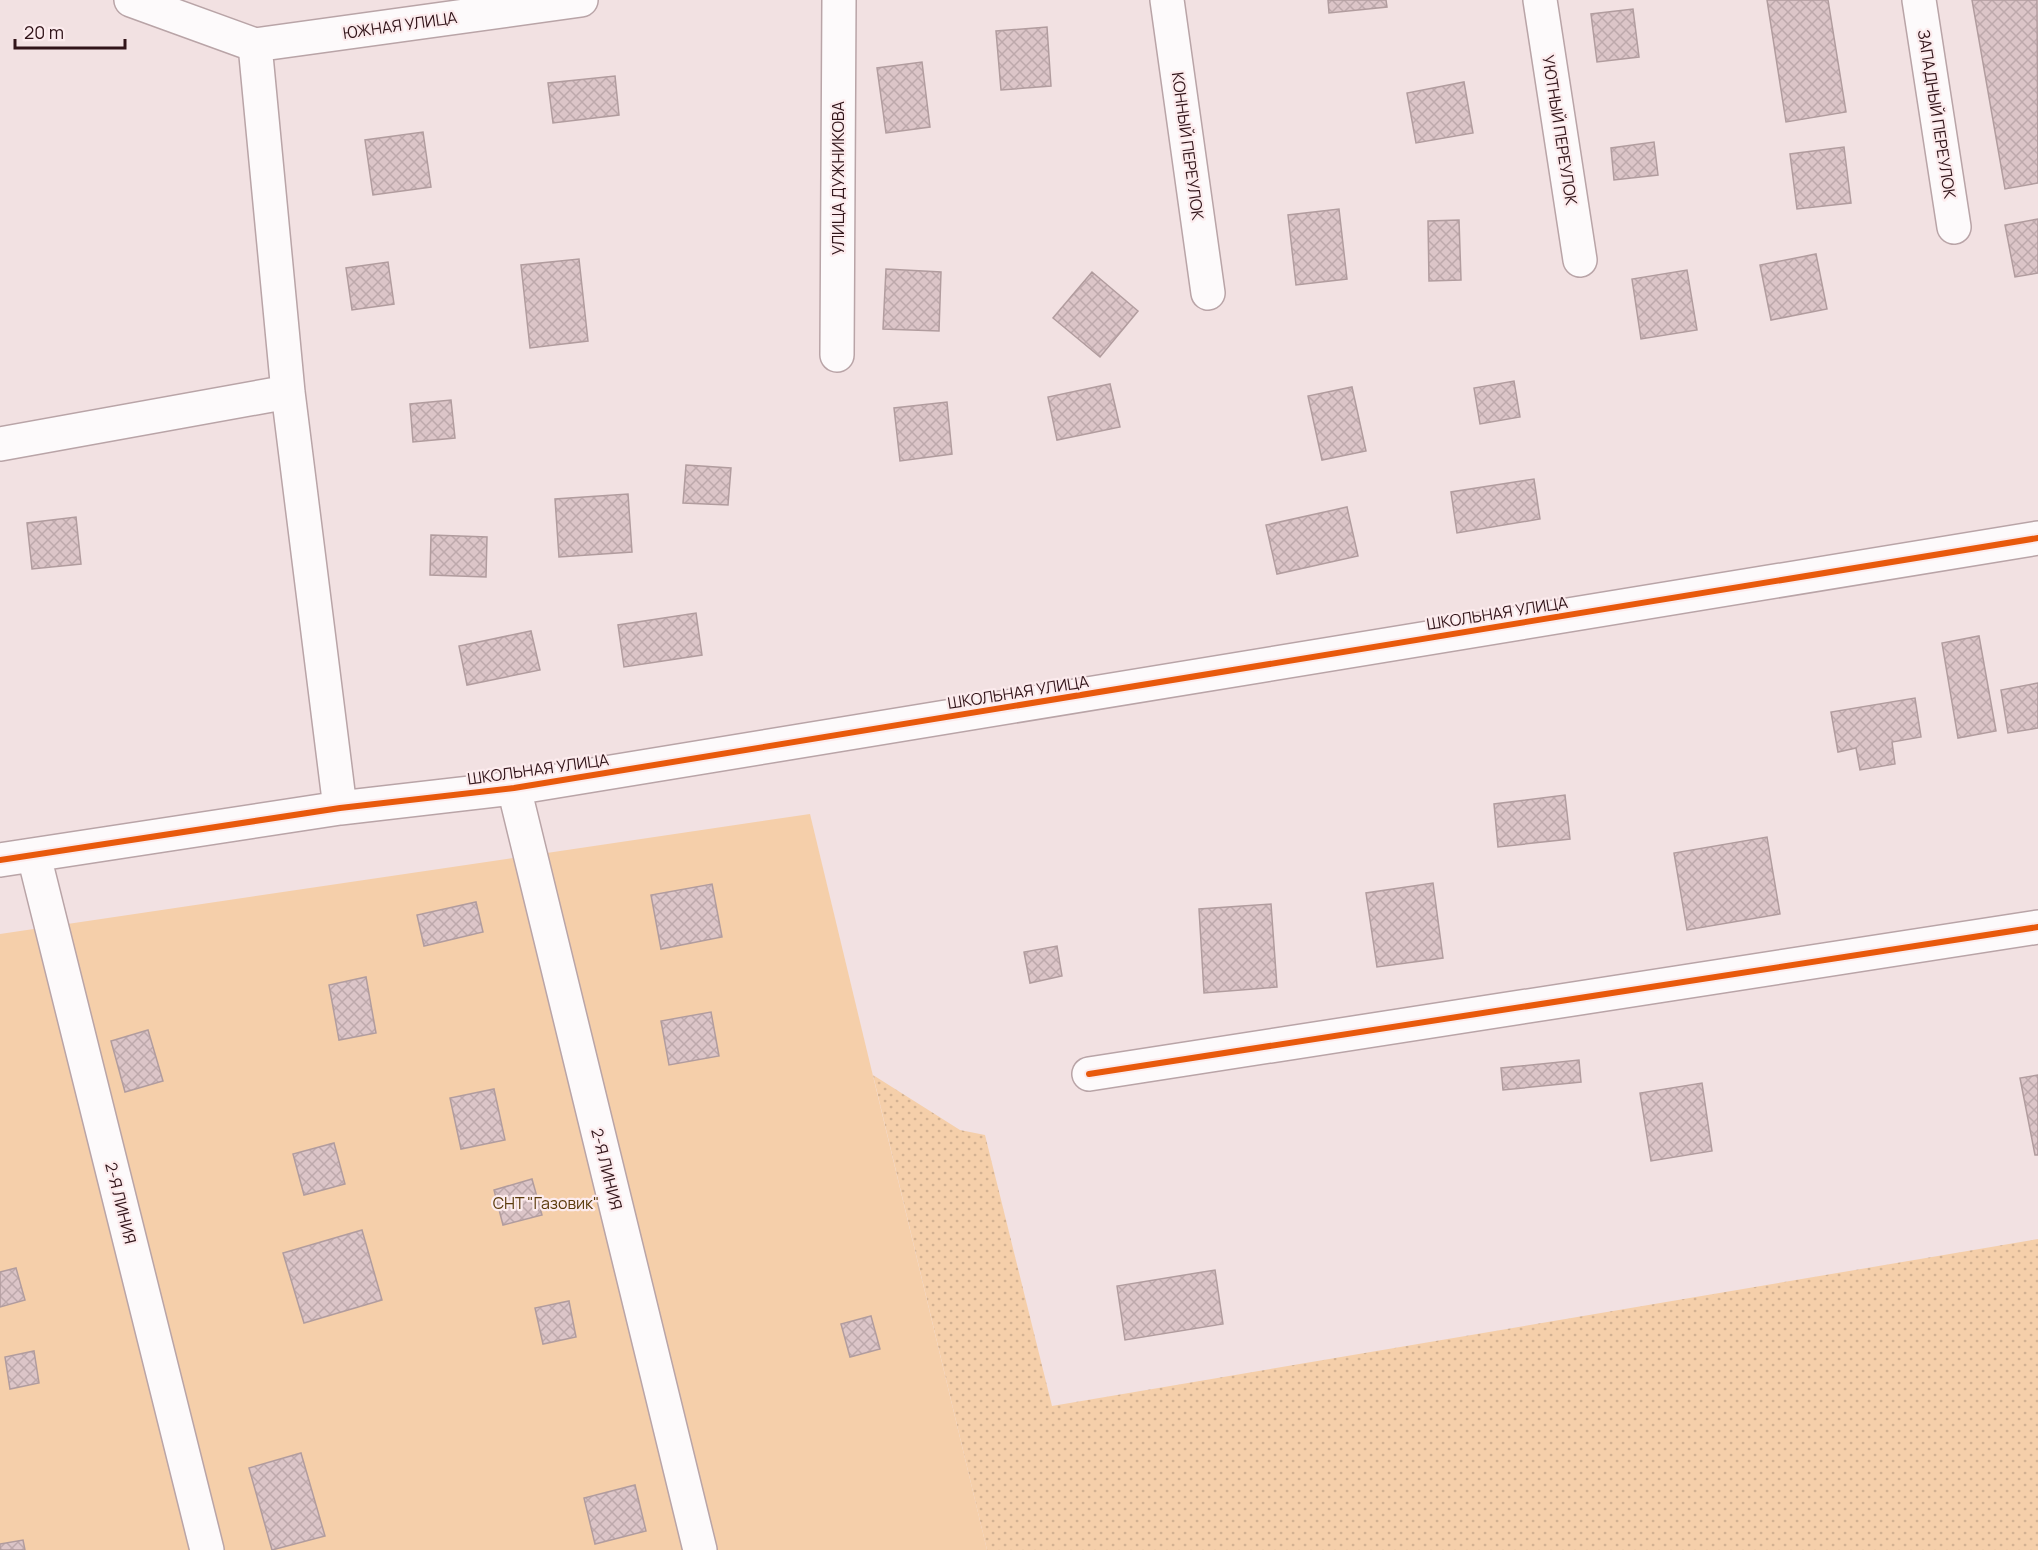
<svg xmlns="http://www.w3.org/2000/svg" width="2038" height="1550" viewBox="0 0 2038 1550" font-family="Manrope,sans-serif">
  <defs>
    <pattern id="grass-dots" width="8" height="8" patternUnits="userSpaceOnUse" patternTransform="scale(1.5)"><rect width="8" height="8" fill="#f5cfaa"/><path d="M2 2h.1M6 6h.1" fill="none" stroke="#d2b192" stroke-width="1.8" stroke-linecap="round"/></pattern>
    <pattern id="building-cross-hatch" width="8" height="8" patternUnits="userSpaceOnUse" patternTransform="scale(1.5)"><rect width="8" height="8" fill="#dcc5c8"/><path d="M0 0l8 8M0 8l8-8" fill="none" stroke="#bda8ab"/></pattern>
  </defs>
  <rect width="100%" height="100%" fill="#f2e1e2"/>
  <path fill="url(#grass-dots)" d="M873 1075 960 1130 985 1135 1052 1406 2038 1239V1550H987Z"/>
  <path fill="#f5cfaa" d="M810 814 987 1550H0V934Z"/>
  <path fill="url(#building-cross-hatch)" stroke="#b19c9e" stroke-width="1.5" d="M1328 0H1386L1387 7 1329 13Z
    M1767 0H1828L1846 112 1786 122Z
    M1972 0H2037L2038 183 2005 189Z
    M1633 9 1639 57 1597 62 1591 14Z
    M1047 27 1051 86 1001 90 996 31Z
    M922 62 930 127 886 133 877 68Z
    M615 76 619 115 553 123 548 83Z
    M1464 82 1473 133 1416 143 1407 93Z
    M423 132 431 187 373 195 365 140Z
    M1654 142 1658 175 1614 180 1611 148Z
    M1844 147 1851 203 1797 209 1790 154Z
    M1339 209 1347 279 1296 285 1288 215Z
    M2038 219V273L2015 277 2005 225Z
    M1459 220 1461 280 1429 281 1428 221Z
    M1816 254 1827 309 1771 320 1760 265Z
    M579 259 588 341 530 348 521 265Z
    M388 262 394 304 352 310 346 268Z
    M886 269 941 272 939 331 883 329Z
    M1687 270 1697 330 1641 339 1632 279Z
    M1092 272 1138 311 1100 357 1053 318Z
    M1514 381 1520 417 1480 424 1474 388Z
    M1110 384 1120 427 1057 440 1048 397Z
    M1352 387 1366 451 1322 460 1308 396Z
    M451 400 455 438 413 442 410 404Z
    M947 402 952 454 900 461 894 408Z
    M686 465 731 468 728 505 683 503Z
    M1534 479 1540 519 1457 533 1451 492Z
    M628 494 632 552 559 557 555 499Z
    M1347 507 1358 556 1277 574 1266 525Z
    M76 517 81 564 32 569 27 523Z
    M431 535 487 537 486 577 430 575Z
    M696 613 702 655 624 667 618 625Z
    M531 631 540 670 467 685 459 646Z
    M1979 636 1996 731 1958 738 1942 643Z
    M2038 683V728L2008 733 2001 690Z
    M1915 698 1921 737 1892 742 1895 764 1860 770 1856 748 1838 752 1831 712Z
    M1565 795 1570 839 1498 847 1494 804Z
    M1767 837 1780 914 1687 930 1674 853Z
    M1433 883 1443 958 1377 967 1366 893Z
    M712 884 722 937 661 949 651 895Z
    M476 902 483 932 424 946 417 915Z
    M1271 904 1277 987 1204 993 1199 909Z
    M1057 946 1062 976 1030 983 1024 952Z
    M366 977 376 1033 339 1040 329 985Z
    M711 1012 719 1056 669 1065 661 1021Z
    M148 1030 163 1081 125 1092 111 1041Z
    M1579 1060 1581 1082 1503 1090 1501 1068Z
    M2038 1075V1155H2035L2020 1078Z
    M1702 1083 1712 1151 1651 1161 1640 1093Z
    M494 1089 505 1140 461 1149 450 1098Z
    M334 1143 345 1184 304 1195 293 1154Z
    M532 1179 542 1215 503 1225 494 1190Z
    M362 1230 382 1300 304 1323 283 1253Z
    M16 1268 25 1300 0 1307V1272Z
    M1215 1270 1223 1324 1125 1340 1117 1286Z
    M569 1301 576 1337 543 1344 535 1308Z
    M871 1316 880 1349 850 1357 841 1324Z
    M34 1351 39 1383 10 1389 5 1357Z
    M301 1453 325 1536 272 1550 249 1468Z
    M635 1485 646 1531 595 1544 584 1498Z
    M23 1540 25 1550H0V1544Z"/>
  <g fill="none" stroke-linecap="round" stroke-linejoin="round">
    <g stroke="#b9a4a7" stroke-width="36">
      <path id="minor" d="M131 0 255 45 288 392 340 808
        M1167 0 1208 293
        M1540 0 1580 260
        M1919 0 1954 227
        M255 45 581 0
        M837 355 839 0
        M0 444 288 392
        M514 788 700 1550
        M34 856 207 1550
        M0 860 340 808 514 788 2038 538
        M1089 1074 2038 927"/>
    </g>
    <use href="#minor" stroke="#fdfafb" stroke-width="33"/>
    <g stroke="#fcebed" stroke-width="10">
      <path id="cycleway" d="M0 860 340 808 514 788 2038 538
        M1089 1074 2038 927"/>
    </g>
    <use href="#cycleway" stroke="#e8590c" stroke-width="6"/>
  </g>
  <g text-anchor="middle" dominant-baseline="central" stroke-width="4.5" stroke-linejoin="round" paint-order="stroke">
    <g font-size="16" fill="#311419" stroke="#fcebed">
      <text transform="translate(400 25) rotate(-8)">ЮЖНАЯ УЛИЦА</text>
      <text transform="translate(1937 114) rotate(81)">ЗАПАДНЫЙ ПЕРЕУЛОК</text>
      <text transform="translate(1560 130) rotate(81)">УЮТНЫЙ ПЕРЕУЛОК</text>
      <text transform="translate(1188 146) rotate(82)">КОННЫЙ ПЕРЕУЛОК</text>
      <text transform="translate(838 178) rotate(-90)">УЛИЦА ДУЖНИКОВА</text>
      <text transform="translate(1497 613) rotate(-9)">ШКОЛЬНАЯ УЛИЦА</text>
      <text transform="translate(1018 692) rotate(-9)">ШКОЛЬНАЯ УЛИЦА</text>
      <text transform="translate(538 769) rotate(-8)">ШКОЛЬНАЯ УЛИЦА</text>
      <text transform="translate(607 1169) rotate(76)">2-Я ЛИНИЯ</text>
      <text transform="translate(121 1203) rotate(76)">2-Я ЛИНИЯ</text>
    </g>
    <g font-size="16" fill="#5a3a0b" stroke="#fcebed">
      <text x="546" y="1203">СНТ "Газовик"</text>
    </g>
  </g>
  <path d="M15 39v9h110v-9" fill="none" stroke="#311419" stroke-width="3"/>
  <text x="24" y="39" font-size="18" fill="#311419" stroke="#fcebed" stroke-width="4.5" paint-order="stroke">20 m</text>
</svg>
